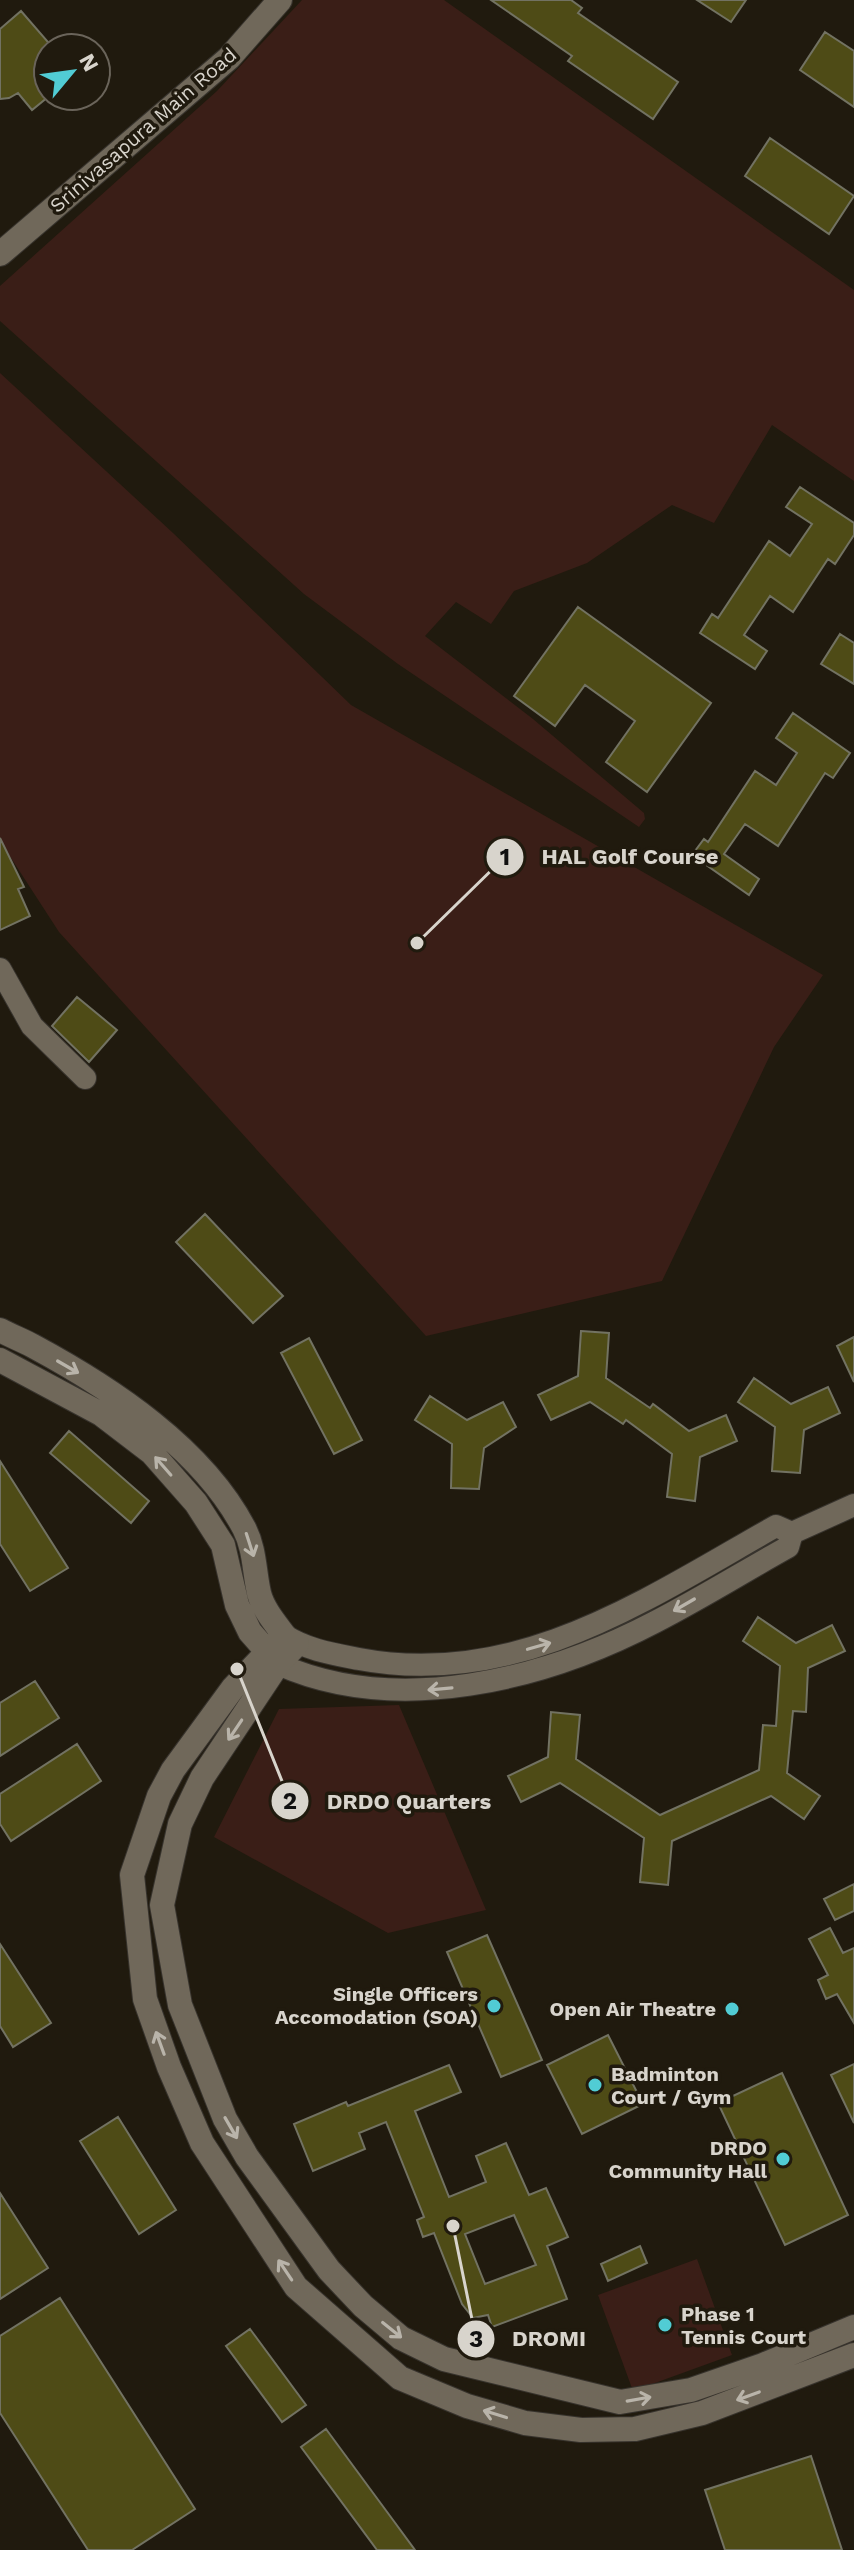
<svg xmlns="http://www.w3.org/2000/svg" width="854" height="2550" viewBox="0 0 854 2550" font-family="'Work Sans',sans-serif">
  <rect width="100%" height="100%" fill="#201a0e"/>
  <path fill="#3a1e17" d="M302 0H444L854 290V481L772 425 714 523 672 505 587 563 514 591 491 624 456 602 425 636 533 719 644 813 645 819 639 827 398 664 304 594 0 321V286L217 91Z
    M0 373 173 533 351 705 823 975 774 1047 662 1281 426 1336 59 932 0 841Z
    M399 1705 486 1910 388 1933 214 1837 279 1709Z
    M697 2259 732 2355 633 2391 598 2295Z"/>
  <path fill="#4e4b16" stroke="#727262" stroke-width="2" fill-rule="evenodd" d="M491 0H571L582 8 578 13 678 82 653 119 568 61 572 56Z
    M697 0H746L731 22Z
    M21 11 48 42V75L42 80 48 87V97L32 110 18 93 9 98 0 99V29Z
    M825 32 854 51V107L800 70Z
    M770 138 854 196 829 234 745 176Z
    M800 487 854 523V535L835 564 828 559 793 612 770 596 744 635 767 651 755 669 700 633 712 614 718 618 769 541 790 556 812 524 786 507Z
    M578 607 711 703 647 792 606 762 635 721 585 685 555 726 514 696Z
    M840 634 854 643V684L821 664Z
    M793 713 850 753 833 778 825 773 778 846 745 824 724 854 759 879 749 895 692 855 704 839 708 842 755 771 776 785 797 753 776 738Z
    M0 838 24 887 18 889 30 916 0 930Z
    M77 997 117 1030 89 1062 52 1026Z
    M205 1214 283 1296 253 1323 176 1242Z
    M581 1331 609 1333 606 1378 650 1408 653 1404 689 1431 726 1415 737 1441 700 1457 695 1501 667 1497 672 1454 626 1420 623 1424 590 1402 551 1420 538 1395 578 1376Z
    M854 1337V1382L837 1346Z
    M309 1338 362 1440 334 1454 281 1353Z
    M754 1378 791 1404 828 1387 840 1413 804 1430 800 1473 772 1471 775 1427 738 1402Z
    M430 1396 467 1420 503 1402 516 1427 484 1448 479 1489 451 1488 452 1444 415 1420Z
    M69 1431 149 1501 131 1523 50 1453Z
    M0 1461 68 1568 30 1591 0 1544Z
    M758 1617 796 1643 832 1625 845 1651 808 1668 806 1712 793 1711 787 1773 820 1796 804 1819 771 1796 672 1841 668 1885 640 1882 644 1838 560 1783 521 1802 508 1776 548 1757 551 1712 580 1715 576 1759 660 1815 759 1770 763 1725 776 1726 780 1666 743 1641Z
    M35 1681 59 1718 0 1756V1703Z
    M77 1744 101 1781 11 1841 0 1824V1794Z
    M854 1884V1911L835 1920 824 1899Z
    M830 1928 843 1953 854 1948V2023L837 1994 826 1999 818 1980 828 1975 809 1939Z
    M487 1935 542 2060 501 2077 447 1952Z
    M0 1944 51 2023 13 2047 0 2026Z
    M608 2035 643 2104 582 2134 547 2065Z
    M854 2064V2123L831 2075Z
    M449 2065 461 2092 415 2111 449 2197 486 2182 476 2156 506 2143 529 2195 546 2188 568 2237 547 2246 567 2299 492 2327 488 2315 473 2318 462 2304 434 2233 423 2237 417 2220 424 2217 386 2122 359 2133 365 2149 313 2171 294 2124 346 2102 348 2106ZM514 2215 536 2265 485 2284 465 2234Z
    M782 2073 848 2215 785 2245 718 2103Z
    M118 2117 176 2210 139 2234 80 2141Z
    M0 2193 48 2268 0 2299Z
    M640 2246 647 2263 608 2281 601 2264Z
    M60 2298 195 2509 132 2550H88L0 2413V2336Z
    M250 2329 306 2405 282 2422 226 2346Z
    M326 2429 393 2520 415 2550H377L301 2447Z
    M811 2456 842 2550H725L705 2490Z"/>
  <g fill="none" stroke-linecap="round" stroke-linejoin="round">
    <g stroke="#37332d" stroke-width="24">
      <path id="street" d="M0 969 32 1026 85 1078
        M284 1635C307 1650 333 1654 359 1659 517 1689 645 1600 776 1526L792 1533 854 1505
        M278 1664C397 1717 544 1680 655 1622 700 1599 743 1572 788 1547L792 1533"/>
    </g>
    <g stroke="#37332d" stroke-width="26">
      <path id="secondary" d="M0 254 229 58 280 0
        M0 1330C11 1336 22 1340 33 1346 111 1388 202 1448 244 1528 255 1549 254 1571 259 1593 263 1609 275 1623 284 1635L233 1688 173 1770 159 1796 132 1875 145 1999 169 2067 202 2143 296 2287 400 2378 467 2406 525 2423 581 2430 635 2429 702 2413 854 2355
        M0 1360 101 1414 152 1453 196 1503 223 1545 237 1605 250 1632 278 1664
        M297 1644 278 1664 202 1778 180 1824 162 1905 180 2005 225 2119 247 2157 329 2270 363 2306 401 2338 444 2359 620 2402 691 2390 763 2365 854 2327"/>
    </g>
    <use href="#street" stroke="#70685a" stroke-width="22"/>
    <use href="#secondary" stroke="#70685a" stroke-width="24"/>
  </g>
  <defs><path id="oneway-shaft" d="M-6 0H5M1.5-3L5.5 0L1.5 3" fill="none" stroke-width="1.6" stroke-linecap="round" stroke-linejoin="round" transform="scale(2)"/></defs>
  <g stroke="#b9b4aa">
    <use href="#oneway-shaft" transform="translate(68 1367) rotate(30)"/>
    <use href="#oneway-shaft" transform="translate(163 1466) rotate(-131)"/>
    <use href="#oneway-shaft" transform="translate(250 1545) rotate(72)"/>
    <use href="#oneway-shaft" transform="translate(684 1605) rotate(150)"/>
    <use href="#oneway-shaft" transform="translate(539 1646) rotate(-16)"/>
    <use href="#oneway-shaft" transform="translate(440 1689) rotate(175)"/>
    <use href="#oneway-shaft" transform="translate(235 1730) rotate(124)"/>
    <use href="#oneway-shaft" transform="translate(160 2043) rotate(-110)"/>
    <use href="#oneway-shaft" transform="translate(231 2128) rotate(60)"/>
    <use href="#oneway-shaft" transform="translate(285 2270) rotate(-124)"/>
    <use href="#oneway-shaft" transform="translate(392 2330) rotate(39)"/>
    <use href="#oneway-shaft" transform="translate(748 2396) rotate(160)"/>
    <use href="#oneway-shaft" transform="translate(639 2399) rotate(-10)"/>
    <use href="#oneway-shaft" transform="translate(495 2414) rotate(-163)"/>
  </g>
  <g fill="#51ccd4" stroke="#201a0e" stroke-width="3">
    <circle cx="494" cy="2006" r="8"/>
    <circle cx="732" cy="2009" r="8"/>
    <circle cx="595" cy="2085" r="8"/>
    <circle cx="783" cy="2159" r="8"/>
    <circle cx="665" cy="2325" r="8"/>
  </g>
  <g text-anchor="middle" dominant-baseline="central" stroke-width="7" stroke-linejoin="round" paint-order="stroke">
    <g font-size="20" fill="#d8d4cc" stroke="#201a0e">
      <text transform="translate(143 130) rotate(-41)">Srinivasapura Main Road</text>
    </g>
    <g font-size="20" font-weight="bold" fill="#d8d4cc" stroke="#201a0e" text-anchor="end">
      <text x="478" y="1994">Single Officers<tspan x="478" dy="23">Accomodation (SOA)</tspan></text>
      <text x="716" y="2009">Open Air Theatre</text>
      <text x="611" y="2074" text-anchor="start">Badminton<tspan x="611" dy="23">Court / Gym</tspan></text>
      <text x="767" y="2148">DRDO<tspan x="767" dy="23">Community Hall</tspan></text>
      <text x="681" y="2314" text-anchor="start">Phase 1<tspan x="681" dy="23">Tennis Court</tspan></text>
    </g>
  </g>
  <path fill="none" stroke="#d8d4cc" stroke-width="3" d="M417 943L505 857M237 1669L290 1801M453 2226L476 2339"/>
  <g fill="#d8d4cc" stroke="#201a0e" stroke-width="3">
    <circle cx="417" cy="943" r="8"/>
    <circle cx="237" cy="1669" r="8"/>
    <circle cx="453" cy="2226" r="8"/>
    <circle cx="505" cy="857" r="20"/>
    <circle cx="290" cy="1801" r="20"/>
    <circle cx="476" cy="2339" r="20"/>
  </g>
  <g font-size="24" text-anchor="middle" font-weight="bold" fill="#111">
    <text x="505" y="865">1</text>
    <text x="290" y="1809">2</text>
    <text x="476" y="2347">3</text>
  </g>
  <g font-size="22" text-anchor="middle" font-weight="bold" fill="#d8d4cc" stroke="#201a0e" stroke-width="7" stroke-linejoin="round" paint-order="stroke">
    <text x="630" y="864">HAL Golf Course</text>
    <text x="409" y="1809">DRDO Quarters</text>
    <text x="549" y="2346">DROMI</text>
  </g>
  <g transform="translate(72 72) rotate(61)"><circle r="38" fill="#201a0e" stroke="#6a645a" stroke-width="2"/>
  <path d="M0-6L14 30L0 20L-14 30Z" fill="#51ccd4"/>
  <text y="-12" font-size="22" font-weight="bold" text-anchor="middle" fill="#d8d4cc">N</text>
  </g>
</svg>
